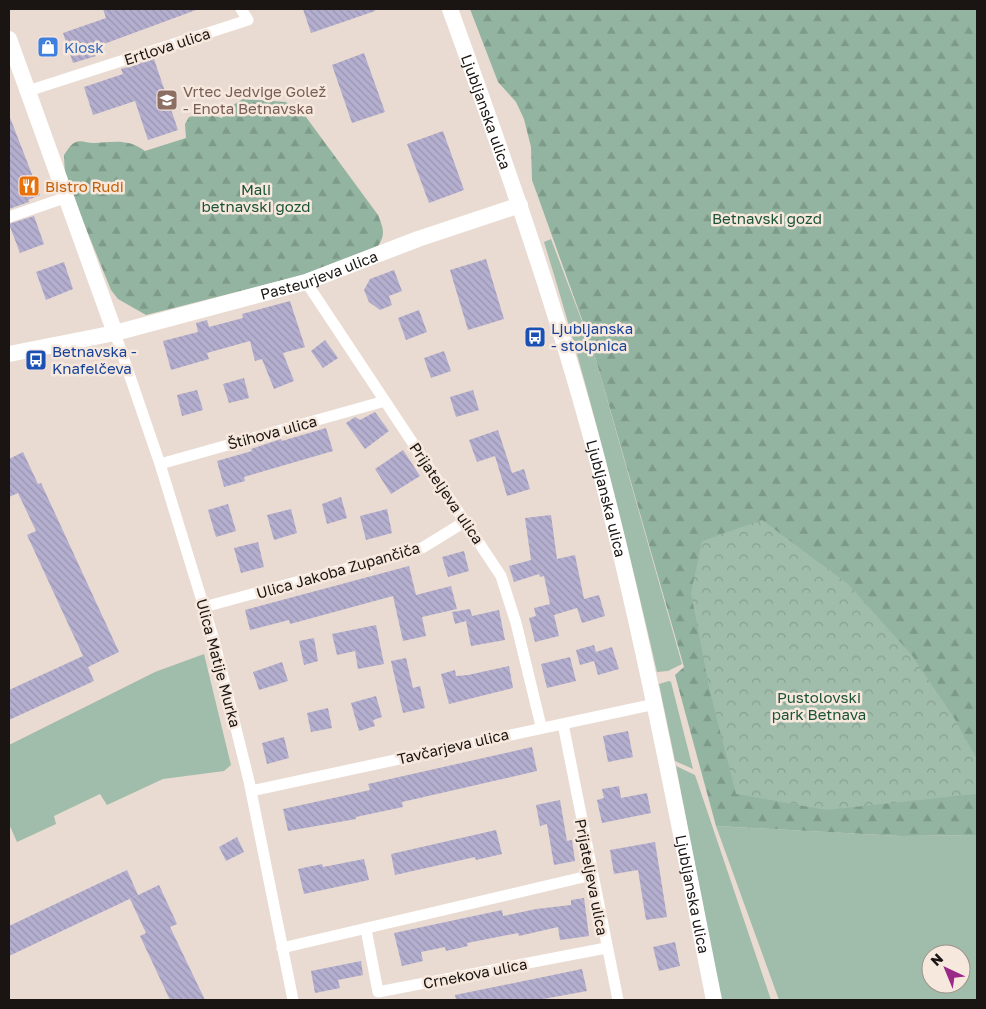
<svg xmlns="http://www.w3.org/2000/svg" width="986" height="1009" viewBox="0 0 986 1009" font-family="'Golos Text',sans-serif">
  <defs>
    <pattern id="forest-firs" width="22" height="20" patternUnits="userSpaceOnUse" patternTransform="scale(1.25)"><rect width="22" height="20" fill="#93b4a0"/><path d="M5 1l3.5 6h-7zM16 11l3.5 6h-7z" fill="#7e9a89"/></pattern>
    <pattern id="park-crowns" width="20" height="18" patternUnits="userSpaceOnUse" patternTransform="scale(1.25)"><rect width="20" height="18" fill="#a0bcab"/><path d="M2 6a3 3 0 1 1 6 0M12 15a3 3 0 1 1 6 0" fill="none" stroke="#89a192"/></pattern>
    <pattern id="building-back-hatch" width="6" height="6" patternUnits="userSpaceOnUse" patternTransform="scale(1.25)"><rect width="6" height="6" fill="#b4aecf"/><path d="M-1 5l2 2M0 0l6 6M5-1l2 2" fill="none" stroke="#9a95b1"/></pattern>
  </defs>
  <rect width="100%" height="100%" fill="#e9dbd1"/>
  <path fill="#a0bcab" fill-rule="evenodd" d="M551 239 594 353 682 664 668 671 657 672C624 528 588 384 544 242Z
    M204 654 231 765 224 771 163 779 107 805 100 794 54 816 56 824 17 842 9 824V745L155 672Z
    M669 681 671 682 693 769 675 761 659 684Z
    M676 766 695 775 771 1000H721Z
    M716 826 900 836 977 835V1000H779ZM931 954H961V984H931Z"/>
  <path fill="url(#forest-firs)" d="M470 9H977V835L900 836 716 826 675 675 684 667 594 353 532 180 531 147 524 119 516 102 498 82Z
    M243 99 286 102 306 117 378 215C383 228 386 234 378 246L303 275 146 315 118 299 111 290 65 177 64 155C67 151 70 145 74 143 80 139 87 143 93 143 113 142 128 138 145 151L186 138 185 124 189 117 205 113 222 118 230 107Z"/>
  <path fill="url(#park-crowns)" d="M762 520 848 584 911 654 953 716 977 759V794L826 810 736 794 710 692 691 593 702 541Z"/>
  <path fill="url(#building-back-hatch)" d="M103 9H196V10L93 48 96 56 73 63 63 33 106 18Z
    M303 9H375V11L311 33Z
    M364 53 385 112 352 123 332 65Z
    M154 59 178 130 148 140 135 101 93 115 84 87 123 74 121 69Z
    M9 115 40 195 28 200 29 202 9 209Z
    M443 131 464 190 429 203 407 144Z
    M34 216 44 244 20 253 9 224Z
    M486 259 504 319 468 330 450 270Z
    M64 262 73 289 46 300 36 272Z
    M394 270 402 291 389 296 392 305 380 310 369 302 364 290 370 279Z
    M290 301 305 347 283 353 294 381 274 389 262 359 255 361 250 341 207 353 209 359 171 370 163 341 198 332 196 323 207 320 209 327 243 318 242 314Z
    M419 310 427 332 406 340 398 318Z
    M325 340 338 358 323 368 311 351Z
    M444 351 451 371 431 378 424 358Z
    M244 378 249 398 229 403 223 384Z
    M197 390 203 410 182 416 177 395Z
    M473 390 479 410 456 417 450 397Z
    M375 412 389 431 365 449 346 423 355 417 360 420Z
    M326 428 333 451 244 477 245 481 224 487 217 461 252 451 251 449 281 439 282 441Z
    M498 430 512 473 524 469 530 489 507 496 495 456 477 462 469 440Z
    M403 450 420 476 391 494 375 469Z
    M23 452 38 484 41 483 119 652 88 667 94 681 9 720V690L83 656 27 535 36 531 18 493 9 497V459Z
    M341 497 347 518 327 524 322 504Z
    M228 504 236 531 216 537 208 510Z
    M291 509 297 533 274 540 267 515Z
    M387 509 392 533 366 540 360 516Z
    M551 515 557 559 575 555 584 599 599 595 605 616 582 623 577 608 554 615 559 636 535 642 529 618 536 616 534 608 550 604 544 576 540 577 539 574 514 582 509 566 531 560 525 518Z
    M258 542 264 567 241 573 234 548Z
    M464 551 469 571 448 577 442 557Z
    M409 566 416 595 451 586 457 609 422 617 426 636 403 641 393 596 290 624 289 620 250 630 245 610Z
    M470 609 472 616 499 610 505 640 471 646 466 621 455 624 452 612Z
    M376 625 384 664 358 669 355 651 337 655 332 634Z
    M314 638 318 661 304 665 299 641Z
    M594 645 596 652 612 647 619 669 598 675 594 661 580 665 576 650Z
    M570 657 576 681 547 688 541 664Z
    M406 658 413 688 420 686 425 708 403 713 391 661Z
    M282 662 288 681 259 690 253 672Z
    M509 666 513 688 449 704 441 674 455 670 456 676 468 675Z
    M376 696 382 717 373 720 375 726 359 731 351 703Z
    M328 708 332 728 311 732 307 713Z
    M628 731 633 757 608 762 603 736Z
    M284 737 289 758 267 764 262 743Z
    M532 747 537 771 402 802 403 807 356 817V819L288 831 283 809 370 790 368 784Z
    M619 786 621 798 647 793 651 813 602 823 597 800 604 798 602 789Z
    M560 800 567 841 572 840 575 861 554 865 547 824 540 826 536 805Z
    M496 830 502 854 476 860 475 857 395 875 391 854Z
    M237 837 244 852 226 861 219 847Z
    M655 842 667 917 646 920 638 870 614 874 610 850Z
    M364 859 369 880 304 894 298 869 322 864 323 867Z
    M127 870 138 895 9 956V926Z
    M159 885 177 924 170 927 205 1000H170L140 936 146 933 130 899Z
    M584 898 589 936 560 940 558 927 519 936 518 933 467 943 468 946 446 951 445 947 421 952 423 961 402 966 394 933 502 910 503 916 536 909 571 905V900Z
    M675 942 680 966 659 971 653 947Z
    M361 961 363 975 338 980 340 988 315 993 311 971Z
    M582 969 587 991 538 1000H456L455 995Z"/>
  <g fill="none" stroke-linecap="round" stroke-linejoin="round">
    <path stroke="#fff" stroke-width="11" d="M28 91 248 20 241 9
      M9 217 67 197
      M306 282 501 576 516 623 541 726
      M115 333 160 464 214 640 249 781 293 1000
      M160 464 385 401
      M204 607 422 548 466 521
      M563 724 618 1000
      M251 791 655 704
      M366 929 378 992 606 948
      M282 948 592 875"/>
    <g stroke="#fff" stroke-width="16">
      <path id="s1" d="M450 9C507 167 564 327 605 490 648 659 680 830 714 1000"/>
      <path d="M9 39 115 333"/>
      <path id="s2" d="M9 354 115 333 306 282 418 239 520 205"/>
    </g>
  </g>
  <defs>
    <g id="shop-square" transform="scale(1.125)"><rect x="-9" y="-9" width="18" height="18" rx="4" fill="#3f7fe0" stroke="#f7e8de"/><path d="M-5-2.5h2.3a2.7 3.5 0 0 1 5.4 0H5L5.5 6h-11ZM-1.5-2.5h3a1.5 2.3 0 0 0-3 0Z" fill="#fff"/></g>
    <g id="school-square" transform="scale(1.125)"><rect x="-9" y="-9" width="18" height="18" rx="4" fill="#8d6e63" stroke="#f7e8de"/><path d="M0-5L7-2L0 1L-7-2ZM-4 1L0 2.5L4 1V4Q0 6-4 4Z" fill="#fff"/></g>
    <g id="restaurant-square" transform="scale(1.125)"><rect x="-9" y="-9" width="18" height="18" rx="4" fill="#e8710a" stroke="#f7e8de"/><path d="M-5-6h1v4h1v-4h1v4h1v-4h1v5L-1.5 .5V6h-2V.5L-5-1ZM5-6V6H3V1.5H1.5Q1.5-4 5-6Z" fill="#fff"/></g>
    <g id="bus-square" transform="scale(1.125)"><rect x="-9" y="-9" width="18" height="18" rx="4" fill="#1a4fb4" stroke="#f7e8de"/><path d="M-5-6H5V4H4V6H2V4H-2V6H-4V4H-5ZM-3.5-4V0h7V-4ZM-3.5 1.2v1.5H-2V1.2ZM2 1.2v1.5H3.5V1.2Z" fill="#fff"/></g>
  </defs>
  <g fill-rule="evenodd">
    <use href="#shop-square" x="48" y="47"/>
    <use href="#school-square" x="167" y="100"/>
    <use href="#restaurant-square" x="29" y="186"/>
    <use href="#bus-square" x="535" y="337"/>
    <use href="#bus-square" x="36" y="360"/>
  </g>
  <g text-anchor="middle" dominant-baseline="central" stroke-width="5" stroke-linejoin="round" paint-order="stroke">
    <g font-size="15" fill="#1a1512" stroke="#f7e8de">
      <text transform="translate(167 46) rotate(-18)">Ertlova ulica</text>
      <text stroke="none"><textPath href="#s1" startOffset="109">Ljubljanska ulica</textPath></text>
      <text stroke="none"><textPath href="#s2" startOffset="320">Pasteurjeva ulica</textPath></text>
      <text transform="translate(272 432) rotate(-15)">Štihova ulica</text>
      <text transform="translate(447 493) rotate(56)">Prijateljeva ulica</text>
      <text stroke="none"><textPath href="#s1" startOffset="514">Ljubljanska ulica</textPath></text>
      <text transform="translate(338 570) rotate(-16)">Ulica Jakoba Zupančiča</text>
      <text transform="translate(219 663) rotate(75)">Ulica Matije Murka</text>
      <text transform="translate(453 746) rotate(-13)">Tavčarjeva ulica</text>
      <text transform="translate(592 877) rotate(79)">Prijateljeva ulica</text>
      <text stroke="none"><textPath href="#s1" startOffset="919">Ljubljanska ulica</textPath></text>
      <text transform="translate(475 973) rotate(-11)">Crnekova ulica</text>
    </g>
    <g font-size="15" fill="#366cbe" stroke="#f7e8de" text-anchor="start">
      <text x="64" y="47">Kiosk</text>
    </g>
    <g font-size="15" fill="#785e54" stroke="#f7e8de" text-anchor="start">
      <text x="183" y="91">Vrtec Jedvige Golež<tspan x="183" dy="17">- Enota Betnavska</tspan></text>
    </g>
    <g font-size="15" fill="#c56008" stroke="#f7e8de" text-anchor="start">
      <text x="45" y="186">Bistro Rudi</text>
    </g>
    <g font-size="15" fill="#1a5337" stroke="#f7e8de">
      <text x="256" y="189">Mali<tspan x="256" dy="17">betnavski gozd</tspan></text>
      <text x="767" y="218">Betnavski gozd</text>
      <text x="819" y="697">Pustolovski<tspan x="819" dy="17">park Betnava</tspan></text>
    </g>
    <g font-size="15" fill="#164399" stroke="#f7e8de" text-anchor="start">
      <text x="551" y="328">Ljubljanska<tspan x="551" dy="17">- stolpnica</tspan></text>
      <text x="52" y="351">Betnavska -<tspan x="52" dy="17">Knafelčeva</tspan></text>
    </g>
  </g>
  <rect width="986" height="1009" fill="none" stroke="#1a1512" stroke-width="20"/>
  <g transform="translate(946 969) rotate(316)"><circle r="24" fill="#f7e8de" stroke="#9f948c"/>
  <path d="M0-4L9 19L0 12L-9 19Z" fill="#9a2987"/>
  <text y="-8" font-size="14" font-weight="bold" text-anchor="middle" fill="#1a1512">N</text>
  </g>
</svg>
